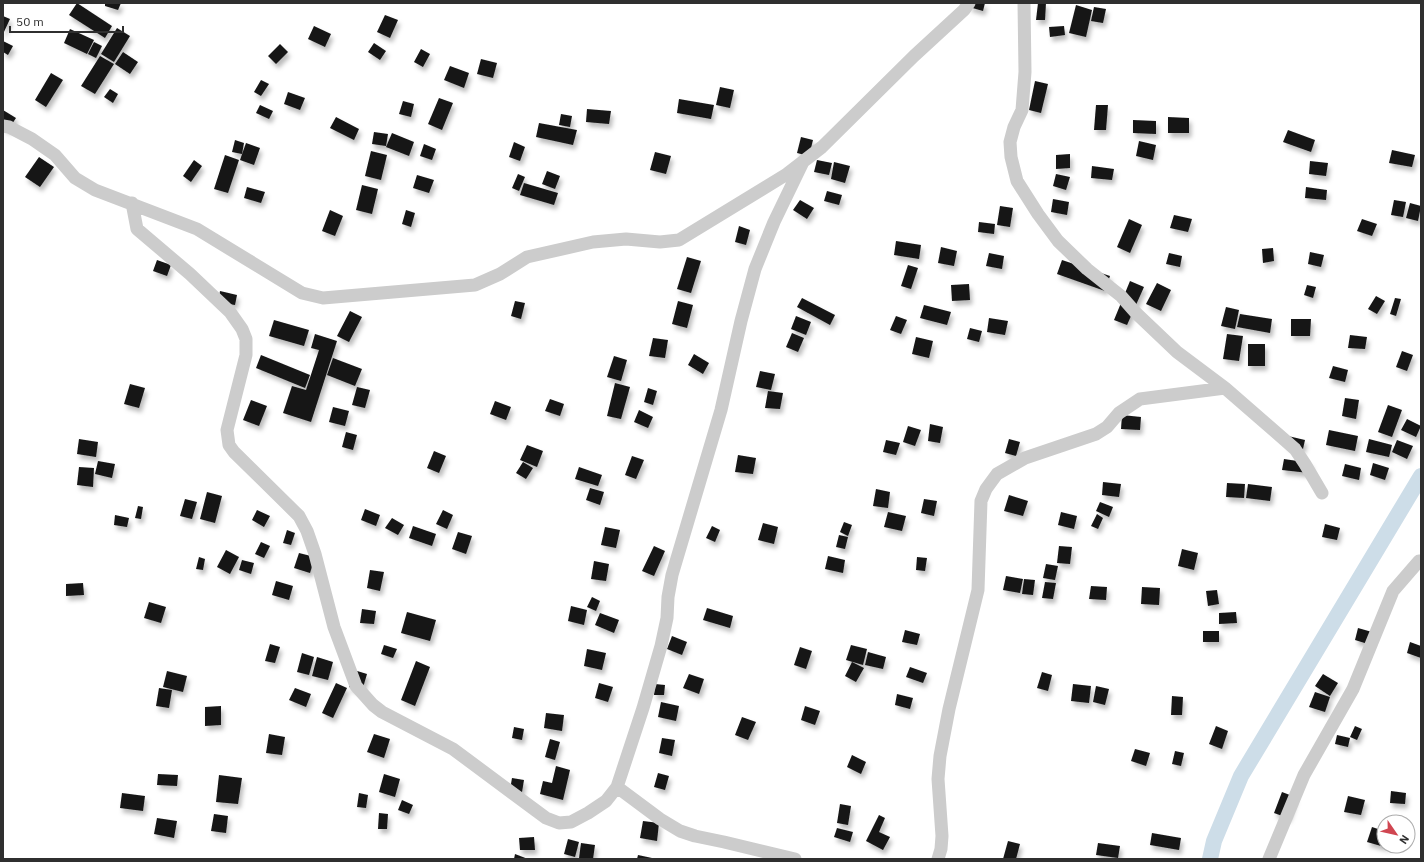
<svg xmlns="http://www.w3.org/2000/svg" width="1424" height="862" viewBox="0 0 1424 862" font-family="'IBM Plex Sans',sans-serif">
  <defs>
    <filter id="shadow"><feDropShadow dx="2.5" dy="4.5" stdDeviation="2" flood-color="#0004"/></filter>
  </defs>
  <rect width="100%" height="100%" fill="#fff"/>
  <g fill="none" stroke-linecap="round" stroke-linejoin="round">
    <path stroke="#cddde8" stroke-width="16" d="M1210 859 1214 841 1241 776 1421 476"/>
  </g>
  <path fill="#161616" filter="url(#shadow)" d="M77 3 112 26 105 38 69 15Z
    M105 3H121L118 10 105 6Z
    M970 3H985L983 11 969 7Z
    M1038 3H1046L1045 20H1036Z
    M1076 5 1092 10 1086 37 1069 33Z
    M1094 7 1106 9 1103 23 1091 21Z
    M385 15 398 20 390 38 377 32Z
    M3 16 10 19 3 34Z
    M314 26 331 34 325 47 308 39Z
    M1064 26 1065 35 1050 37 1049 27Z
    M117 28 130 36 114 62 101 54Z
    M70 29 94 40 87 54 64 43Z
    M3 41 13 46 8 55 3 52Z
    M94 42 102 46 96 58 88 54Z
    M374 43 386 51 380 60 368 52Z
    M280 44 288 52 276 64 268 56Z
    M421 49 430 54 423 67 414 62Z
    M123 52 138 62 130 74 115 64Z
    M100 56 114 64 95 94 81 86Z
    M481 59 497 63 493 78 477 74Z
    M450 66 469 73 464 88 444 80Z
    M51 73 63 80 46 107 35 100Z
    M261 80 269 84 261 96 254 92Z
    M1035 81 1048 84 1041 113 1029 110Z
    M720 87 734 90 730 108 716 105Z
    M110 89 118 94 113 103 104 97Z
    M288 92 305 98 300 110 284 104Z
    M439 98 453 103 442 130 428 124Z
    M679 99 714 105 711 119 677 113Z
    M403 101 414 104 411 117 399 114Z
    M260 105 273 111 269 119 256 113Z
    M1096 105H1108L1106 130H1094Z
    M587 109 611 111 609 124 586 122Z
    M3 110 16 118 8 130 3 127Z
    M561 114 572 116 570 127 559 125Z
    M336 117 359 129 354 140 330 128Z
    M1168 117 1189 118V133H1168Z
    M1133 120 1156 121V134L1133 133Z
    M539 123 577 130 573 145 536 137Z
    M1288 130 1315 140 1311 152 1283 142Z
    M374 132 388 134 386 146 372 144Z
    M392 133 414 142 409 156 386 147Z
    M801 137 813 140 809 156 797 153Z
    M235 140 244 143 242 154 232 152Z
    M1139 141 1156 145 1153 160 1136 156Z
    M514 142 525 147 520 161 509 157Z
    M246 143 260 148 254 165 240 160Z
    M424 144 436 149 432 160 420 156Z
    M1392 150 1415 155 1412 167 1389 163Z
    M371 151 387 155 381 180 365 176Z
    M655 152 671 156 666 174 650 170Z
    M1070 154V168L1056 169V155Z
    M225 155 239 160 228 193 214 189Z
    M39 157 54 167 40 187 25 177Z
    M194 160 202 166 191 182 183 176Z
    M817 160 832 163 829 175 814 172Z
    M1310 161 1328 163 1326 176 1309 174Z
    M834 162 850 166 845 183 831 179Z
    M1092 166 1114 169 1112 180 1091 178Z
    M547 171 560 176 555 189 542 184Z
    M518 174 525 177 519 191 512 188Z
    M1056 174 1070 177 1066 190 1053 186Z
    M417 175 434 180 429 193 413 188Z
    M524 183 558 193 554 205 520 195Z
    M362 185 378 189 372 214 356 210Z
    M247 187 265 192 261 203 244 198Z
    M1306 187 1327 190 1326 200 1305 198Z
    M827 191 842 195 839 205 824 201Z
    M1053 199 1069 202 1067 215 1051 212Z
    M800 200 814 208 807 219 793 210Z
    M1394 200 1406 202 1403 217 1391 215Z
    M1410 203 1421 206 1418 221 1406 218Z
    M1000 206 1013 208 1010 227 997 225Z
    M330 210 343 216 335 236 322 231Z
    M406 210 415 213 411 227 402 224Z
    M1174 215 1192 219 1188 232 1170 228Z
    M1129 219 1142 225 1130 253 1117 247Z
    M1362 219 1377 224 1372 236 1357 231Z
    M979 222 995 224 994 234 978 232Z
    M739 226 750 230 746 245 735 242Z
    M896 241 921 245 919 259 894 255Z
    M941 247 957 251 954 266 938 263Z
    M1273 248 1274 261 1263 263 1262 249Z
    M1310 252 1324 255 1321 267 1308 264Z
    M989 253 1004 256 1002 269 986 266Z
    M1169 253 1182 256 1180 267 1166 264Z
    M687 257 701 261 691 293 677 289Z
    M157 260 171 265 167 276 153 271Z
    M1062 260 1110 276 1105 291 1057 274Z
    M908 265 918 268 911 289 901 286Z
    M1130 281 1144 287 1127 325 1114 320Z
    M1157 283 1171 290 1161 311 1146 304Z
    M969 284 970 300 952 301 951 285Z
    M1307 285 1316 287 1313 298 1304 295Z
    M220 291 237 295 235 305 218 302Z
    M1376 296 1385 301 1377 314 1368 309Z
    M802 298 835 315 830 325 797 307Z
    M1395 298 1401 299 1396 316 1390 314Z
    M515 301 525 303 521 319 511 316Z
    M678 301 693 305 687 328 672 324Z
    M924 305 951 312 947 325 920 318Z
    M1226 307 1239 310 1235 329 1221 326Z
    M350 311 362 317 349 342 337 336Z
    M1240 314 1272 319 1270 333 1237 327Z
    M796 316 811 322 806 335 791 329Z
    M896 316 907 320 901 334 890 330Z
    M989 318 1008 321 1005 335 987 332Z
    M1291 319H1311L1310 336H1291Z
    M274 320 309 330 304 346 269 336Z
    M970 328 982 331 979 342 967 339Z
    M792 333 804 338 798 352 786 347Z
    M315 334 337 341 311 422 283 413 292 386 306 390 319 350 311 348Z
    M1227 334 1243 336 1239 361 1223 359Z
    M1350 335 1367 337 1365 349 1348 348Z
    M916 337 933 341 929 358 912 354Z
    M653 338 668 340 665 358 649 356Z
    M1248 344H1265V366H1248Z
    M1402 351 1413 355 1407 371 1396 367Z
    M694 354 709 363 703 374 688 365Z
    M261 355 310 375 305 388 256 368Z
    M614 356 627 360 621 381 607 377Z
    M333 358 362 369 355 386 327 375Z
    M1333 366 1348 370 1345 382 1329 378Z
    M760 371 775 374 771 390 756 387Z
    M615 383 630 387 621 419 607 416Z
    M130 384 145 388 139 408 124 404Z
    M357 387 370 390 365 408 352 405Z
    M648 388 657 391 653 405 644 402Z
    M768 391 783 393 780 409 765 408Z
    M1345 398 1359 400 1356 419 1342 416Z
    M550 399 564 404 560 416 545 411Z
    M251 400 267 406 259 426 243 420Z
    M495 401 511 407 506 420 490 414Z
    M1388 405 1402 410 1392 437 1378 432Z
    M333 407 349 411 345 426 329 422Z
    M639 410 653 417 648 428 634 422Z
    M1122 415 1141 417 1140 430 1121 429Z
    M1407 419 1421 426 1416 437 1401 430Z
    M930 424 943 427 940 443 928 441Z
    M908 426 921 430 915 446 903 442Z
    M1329 430 1358 436 1355 451 1326 445Z
    M346 432 357 435 353 450 342 447Z
    M1288 436 1305 440 1303 449 1286 445Z
    M79 439 98 442 96 457 77 454Z
    M1009 439 1020 442 1016 456 1005 453Z
    M1369 439 1392 445 1389 457 1366 452Z
    M886 440 900 443 896 455 883 452Z
    M1397 440 1413 446 1407 459 1392 452Z
    M527 445 543 451 537 467 520 460Z
    M434 451 446 456 439 473 427 468Z
    M738 455 756 458 753 474 735 472Z
    M632 456 644 460 636 479 625 475Z
    M1284 459 1311 463 1309 473 1282 470Z
    M98 461 115 464 112 478 95 474Z
    M523 462 533 468 526 479 516 473Z
    M1373 463 1389 468 1385 480 1370 475Z
    M1345 464 1361 468 1359 480 1342 476Z
    M79 467 94 468 93 487 77 485Z
    M579 467 602 475 598 486 575 479Z
    M1103 482 1121 484 1119 497 1102 495Z
    M1227 483 1245 484 1244 498 1226 497Z
    M1248 484 1272 487 1270 501 1246 498Z
    M590 488 604 492 600 505 586 500Z
    M876 489 890 492 888 508 873 506Z
    M207 492 222 496 215 523 200 519Z
    M1009 495 1028 501 1023 516 1004 511Z
    M185 499 197 502 192 519 180 516Z
    M924 499 937 501 934 516 921 513Z
    M1100 502 1113 507 1109 517 1096 511Z
    M138 506 143 507 141 519 135 518Z
    M365 509 380 515 376 526 361 520Z
    M257 510 270 516 264 527 252 520Z
    M443 510 453 515 447 529 436 524Z
    M888 512 906 516 902 531 884 527Z
    M1061 512 1077 516 1074 529 1058 525Z
    M1097 514 1103 518 1098 529 1091 526Z
    M115 515 129 518 127 527 114 525Z
    M392 518 404 525 398 535 385 528Z
    M844 522 852 525 848 536 840 532Z
    M763 523 778 527 774 544 758 540Z
    M1325 524 1340 528 1337 540 1322 537Z
    M413 526 436 534 432 546 409 538Z
    M712 526 720 530 715 542 706 538Z
    M605 527 620 530 616 548 601 545Z
    M287 530 295 533 291 545 283 543Z
    M458 532 472 536 466 554 452 549Z
    M839 535 848 537 845 549 836 547Z
    M261 542 270 546 264 558 255 554Z
    M654 546 665 551 654 576 642 571Z
    M1059 546 1072 547 1070 564 1057 563Z
    M1182 549 1198 553 1194 570 1178 566Z
    M226 550 239 557 230 574 217 567Z
    M299 553 315 557 310 573 294 568Z
    M828 556 845 560 843 573 825 569Z
    M199 557 205 559 203 570 196 569Z
    M917 557 927 558 925 571 916 570Z
    M242 560 254 563 251 574 239 570Z
    M594 561 609 564 606 581 591 579Z
    M1046 564 1058 566 1055 580 1043 578Z
    M370 570 384 572 380 591 367 588Z
    M1006 576 1023 579 1020 593 1003 590Z
    M1024 579 1035 580 1033 595 1022 594Z
    M276 581 293 586 289 600 272 595Z
    M1045 582 1056 583 1053 599 1042 598Z
    M83 583 84 595 66 596V584Z
    M1091 586 1107 587 1106 600 1089 599Z
    M1142 587 1160 588 1159 605 1141 604Z
    M1217 590 1219 604 1208 606 1206 591Z
    M592 597 600 601 596 611 587 607Z
    M149 602 166 607 161 623 144 618Z
    M571 606 587 610 584 625 568 621Z
    M707 608 733 616 730 628 703 620Z
    M362 609 376 611 374 624 360 623Z
    M407 612 436 620 430 641 401 633Z
    M1236 612 1237 623 1219 624V613Z
    M600 613 619 620 614 633 595 625Z
    M1358 628 1372 632 1368 644 1355 640Z
    M905 630 920 634 917 645 902 642Z
    M1203 631H1219V642H1203Z
    M672 636 687 642 682 655 667 649Z
    M1410 642 1421 646V658L1407 653Z
    M270 644 280 647 275 663 265 661Z
    M384 645 397 649 393 658 381 654Z
    M851 645 867 649 863 665 846 660Z
    M800 647 812 651 806 669 794 665Z
    M587 649 606 653 602 670 584 666Z
    M868 652 886 657 883 669 865 665Z
    M302 653 314 657 309 675 297 672Z
    M317 657 333 662 328 680 312 676Z
    M416 661 430 667 415 706 401 700Z
    M852 662 864 668 856 682 845 676Z
    M910 667 927 673 923 683 906 677Z
    M354 670 367 674 362 691 349 687Z
    M167 671 187 676 183 692 163 687Z
    M1042 672 1052 675 1048 691 1037 688Z
    M689 674 704 679 699 694 683 688Z
    M1323 674 1338 683 1330 696 1315 686Z
    M336 683 347 688 333 718 322 713Z
    M599 683 613 687 608 702 595 698Z
    M655 684 665 685 664 695H654Z
    M1073 684 1091 686 1089 703 1071 701Z
    M1096 686 1109 689 1105 705 1093 702Z
    M159 688 172 690 169 708 156 706Z
    M295 688 311 694 306 707 289 700Z
    M1315 692 1330 697 1325 712 1309 707Z
    M897 694 913 698 910 709 895 705Z
    M1172 696 1183 697 1182 715H1171Z
    M661 702 679 706 676 721 658 717Z
    M221 706V725L205 726V707Z
    M805 706 820 711 815 725 801 720Z
    M546 713 564 715 562 731 544 728Z
    M742 717 756 722 748 740 735 735Z
    M1216 726 1228 731 1222 749 1209 744Z
    M1355 726 1362 729 1357 740 1350 737Z
    M514 727 524 729 522 740 512 738Z
    M269 734 285 737 282 755 266 753Z
    M374 734 390 739 384 758 367 752Z
    M1337 735 1350 738 1348 747 1335 744Z
    M662 738 675 740 672 756 659 753Z
    M550 739 560 742 555 760 545 757Z
    M1135 749 1150 753 1146 766 1131 761Z
    M1175 751 1184 753 1181 766 1172 764Z
    M852 755 866 762 861 774 847 767Z
    M556 766 570 770 563 800 540 794 543 781 552 783Z
    M658 773 669 776 665 790 654 787Z
    M158 774 178 775 177 786 157 785Z
    M384 774 400 779 395 797 379 792Z
    M219 775 242 778 238 804 216 802Z
    M512 778 524 780 522 792 510 790Z
    M1391 791 1406 793 1405 804 1390 803Z
    M1282 792 1295 797 1288 818 1274 813Z
    M122 793 145 796 143 811 120 808Z
    M359 793 368 795 366 808 357 807Z
    M1348 796 1365 800 1361 815 1344 812Z
    M402 800 413 805 409 814 398 810Z
    M840 804 851 806 848 825 837 823Z
    M379 813 388 814 387 829H378Z
    M214 814 228 816 226 833 211 831Z
    M879 815 885 818 879 832 890 837 883 850 866 841Z
    M157 818 177 821 174 838 154 834Z
    M643 821 659 823 657 841 640 838Z
    M1372 827 1384 831V846H1388V848L1367 842Z
    M837 828 853 832 850 842 834 837Z
    M1152 833 1181 838 1179 850 1150 845Z
    M534 837 535 850H520L519 838Z
    M568 839 579 842 575 857 564 854Z
    M1008 841 1020 844 1016 859H1003Z
    M581 843 595 845 593 859 579 858Z
    M1098 843 1120 846 1118 858 1096 855Z
    M515 854 528 859H514Z
    M638 855 652 858 651 859H637Z"/>
  <g fill="none" stroke-linecap="round" stroke-linejoin="round">
    <path stroke="#ccc" stroke-width="13" d="M1024 3 1025 72 1022 110 1014 127 1010 142 1011 157 1017 181 1038 214 1058 241 1087 269 1121 296 1136 313 1177 352 1225 388 1295 449 1305 464 1322 493
      M3 126 9 127 32 139 55 155 75 178 95 190 197 229 302 293 323 298 475 285 500 274 527 257 593 242 626 239 660 242 679 240 787 174 822 147 914 56 964 10 969 3
      M132 203 137 229 190 274 230 312 242 329 246 339V355L227 430 229 445 234 452 299 516 307 531 315 554 334 627 356 686 373 705 382 712 453 749 546 818 559 823 571 822 588 813 606 801 617 787 643 708 661 646 667 618 668 597 672 575 721 410 741 321 755 269 774 222 803 162
      M617 787 660 819 680 831 695 836 724 842 795 859
      M938 859 941 849 942 836 938 779 940 756 949 709 978 590 981 501 986 489 997 474 1025 458 1096 434 1107 427 1119 413 1140 399 1225 388
      M1269 859 1304 775 1353 689 1393 591 1419 561H1421"/>
  </g>
  <rect width="1424" height="862" fill="none" stroke="#2f2f2f" stroke-width="8"/>
  <g transform="translate(1396 834) rotate(124)"><circle r="19" fill="#ffffff" stroke="#acacac"/>
  <path d="M0-3L7 15L0 10L-7 15Z" fill="#d04651"/>
  <text y="-6" font-size="11" font-weight="bold" text-anchor="middle" fill="#2f2f2f">N</text>
  </g>
  <path d="M10 26v6h113v-6" fill="none" stroke="#2f2f2f" stroke-width="2"/>
  <text x="16" y="26" font-size="12" fill="#2f2f2f" stroke="#ffffff" stroke-width="3" paint-order="stroke">50 m</text>
</svg>
